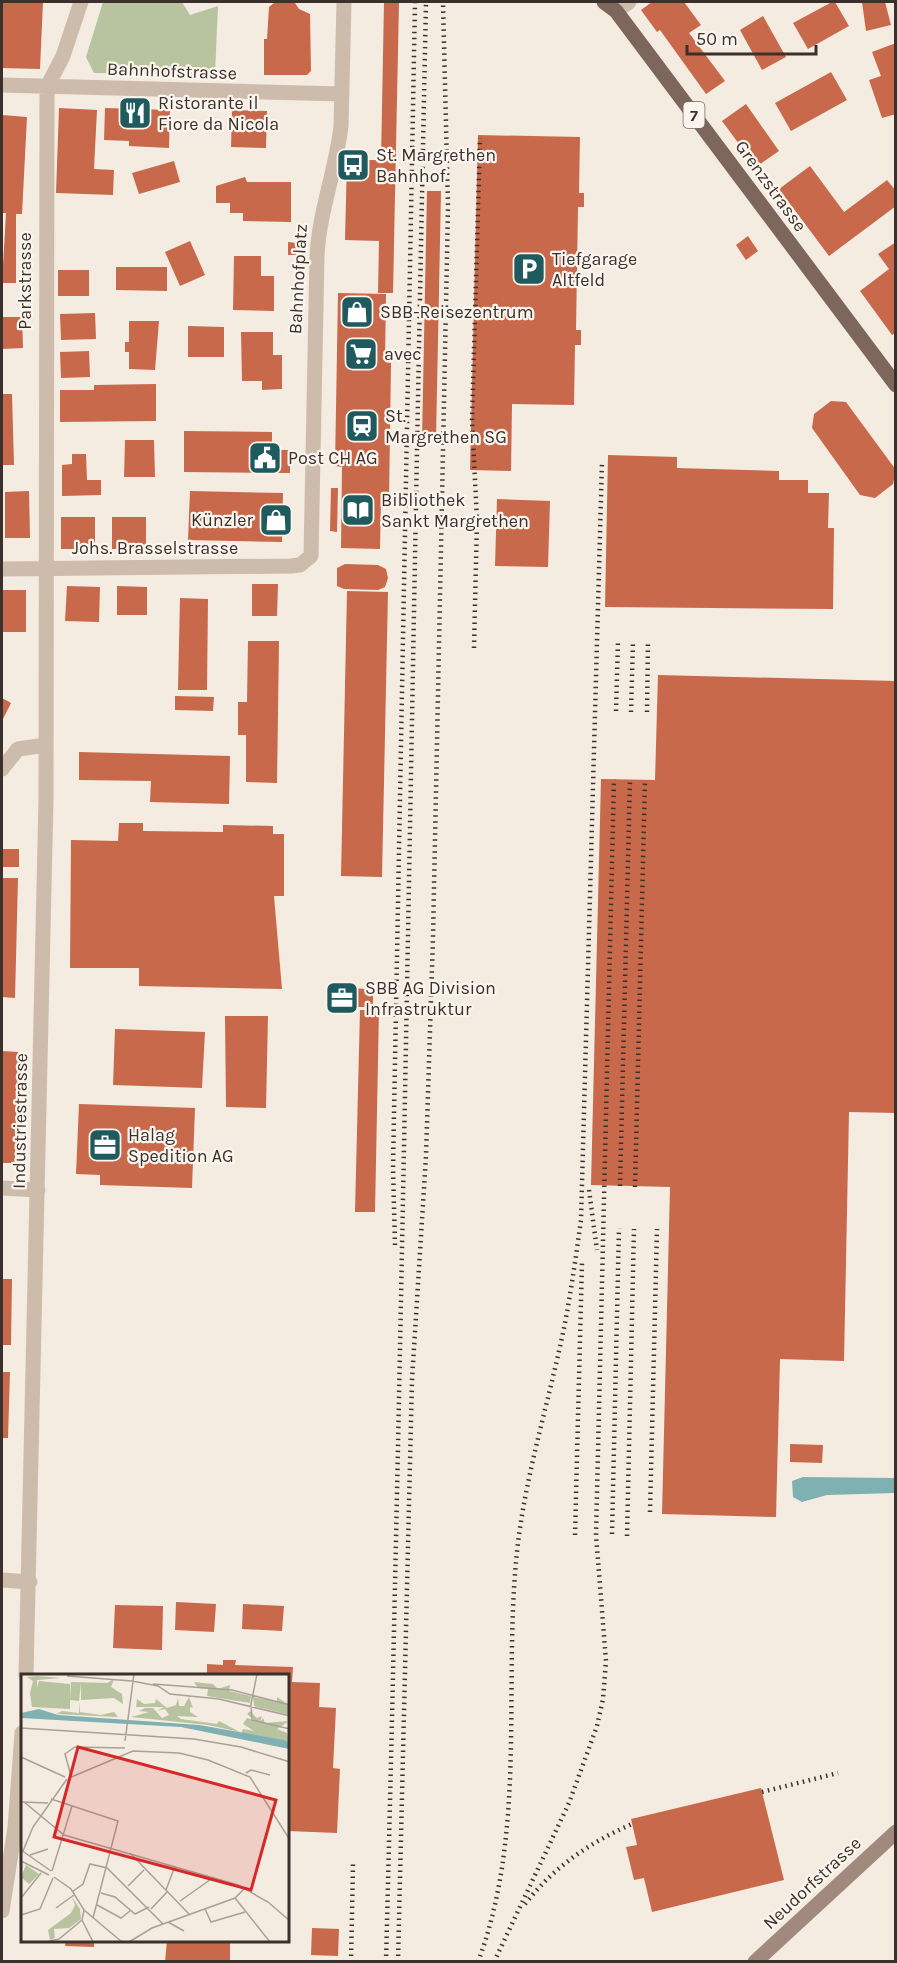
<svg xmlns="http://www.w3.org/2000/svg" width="897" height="1963" viewBox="0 0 897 1963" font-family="Karla,sans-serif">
  <rect width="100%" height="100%" fill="#f4ebe1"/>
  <path fill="#b8c4a0" d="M103 2H182L190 15 218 6 215 74 94 73 86 57Z"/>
  <path fill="#7fb0b2" d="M803 1477 895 1478V1493L827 1495 802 1502 793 1497 792 1481Z"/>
  <path fill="#c8694b" d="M2 2H43L40 69 2 68Z
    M384 2H399L393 293H378L379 241 345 240 347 160H381Z
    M652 2H684L701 25 689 33 725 81 706 94 660 30 657 32 641 10Z
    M832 2H835L849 26 808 49 793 23Z
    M862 2H885L891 25 866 31Z
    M274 3H295L299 9 310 14 311 71 307 75H264V39H267L269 7Z
    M763 16 786 57 762 70 740 30Z
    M896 43V114L882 118 869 80 881 76 872 52Z
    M831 72 847 100 791 131 775 103Z
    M746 104 779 151 756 167 722 121Z
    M59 108 97 110 94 169 114 170 113 195 56 193Z
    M105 108 170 110 169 148 129 146V141L104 140Z
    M232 110 267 111 266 148 231 147Z
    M2 115 27 117 22 214H16V283H2L6 213H2Z
    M478 135 580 137 579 193H584V207H578L576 330H581V345H575L574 405 512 404 511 471 470 470Z
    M174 161 180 182 139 194 132 173Z
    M810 166 844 212 887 180 896 191V206L829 256 779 189Z
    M245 177 247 182H291V222L243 221V213H230V203H216V186Z
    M427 191H441L436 439H422Z
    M748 236 758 251 746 260 736 245Z
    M190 241 205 275 180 286 165 252Z
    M288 242 297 243V255H288Z
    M896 242V333L892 335 860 291 889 269 878 254Z
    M234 256H261V276H274V311L233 310Z
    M116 267H167V291L116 290Z
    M58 270H89V296H58Z
    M338 293 386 294 385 362 391 363 389 499H381L380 549 341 548 342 467 335 466Z
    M95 313 96 339 61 340 60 314Z
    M2 317H22L23 348 2 349Z
    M129 321H159L155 370 129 369V352H125V342H129Z
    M188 326 224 327V357H188Z
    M241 332H273V355H282V389L262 390V381H242Z
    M89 351 90 377 61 378 60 352Z
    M156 384V421L60 422V390H94V385Z
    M2 394H12L14 465H2Z
    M831 401 846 402 896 470 893 484 875 498 860 495 812 428 814 414Z
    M184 431 272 432V450H290V473L184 472Z
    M125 440H154L155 477H124Z
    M72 454H86L87 480H101V495L62 496V465L72 464Z
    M608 455 677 457V468L779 471V480H808V493H829L828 528H834L833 609 605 607Z
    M331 488H338L337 532 330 531Z
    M29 491 30 538H5V492Z
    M190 491 283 493 282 542 188 540Z
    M497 499 550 501 548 567 495 566Z
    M61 517H95V549H61Z
    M112 517H146V549H112Z
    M345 564 378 565 386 569 388 578 385 587 378 590 344 589 337 586V568Z
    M252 584H278L277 616H252Z
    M67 586 100 587 99 622 65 621Z
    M117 586 147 587V615H117Z
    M2 590H26V632H2Z
    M347 591 388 592 382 877 341 876Z
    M180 598 208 599 207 690H178Z
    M248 641H279L277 783 246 782V735H238V702H247Z
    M658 675 896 681V1113L849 1112 844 1361 780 1359 776 1517 662 1514 670 1187 591 1185 601 779 655 780Z
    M175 696 214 697 213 711 175 710Z
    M2 698 11 703 2 721Z
    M79 752 230 756 229 804 150 802 151 781 79 780Z
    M119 823H143V831L223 832V825L273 826V834H284V896H274L282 989 139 986V968H70L71 840 118 841Z
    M2 849H19V867H2Z
    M2 878H18L15 998 2 997Z
    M338 988 373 989V1007H335V991Z
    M360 1010H379L375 1212H355Z
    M225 1016H268L266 1108 226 1107Z
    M115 1029 205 1032 202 1088 113 1085Z
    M2 1051 18 1052 15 1163H2Z
    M79 1104 195 1108 192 1188 100 1185V1175L76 1174Z
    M2 1279H12L11 1345H2Z
    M2 1372H10L8 1438H2Z
    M790 1444 823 1445 822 1463 790 1462Z
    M176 1602 216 1604 214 1632 175 1630Z
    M243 1604 284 1606 282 1631 242 1629Z
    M115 1605 163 1606 162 1650 113 1648Z
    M223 1660H236L235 1665 293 1667 292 1682 320 1683 319 1707 336 1708 333 1768 340 1769 337 1833 288 1831V1675H207V1664L223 1665Z
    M761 1788 784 1880 652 1912 644 1878 634 1880 626 1847 637 1845 631 1819Z
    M312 1928 339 1929 338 1956 311 1955Z
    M66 1940H94V1947L65 1946Z
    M167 1940 230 1941V1962H165Z"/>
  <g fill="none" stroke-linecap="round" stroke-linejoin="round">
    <path stroke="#cdbbac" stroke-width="15" d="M616 11 629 2
      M2 85 342 94
      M2 569 291 566 300 565 311 556 317 256C319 212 336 171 341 126L344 2
      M2 769 18 749 46 745
      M2 1188 38 1190
      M2 1580 30 1582
      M26 1675 46 800 47 87 63 56 81 2
      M2 1911 15 1828 22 1733"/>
    <path stroke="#a18a7d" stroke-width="15" d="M755 1962 896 1832"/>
    <path stroke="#7d675c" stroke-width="15" d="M604 2 616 11 896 385"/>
    <path stroke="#3b302b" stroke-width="4.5" stroke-dasharray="1.5 4.5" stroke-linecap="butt" d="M474 648 477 520 472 420 480 138
      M616 711 618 641
      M631 712 633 641
      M647 712 648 641
      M620 1186 630 780
      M635 1187 645 780
      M589 1190 597 1250
      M395 1245 393 1168 415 2
      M650 1512 657 1229
      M612 1534 619 1228
      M575 1535 582 1262
      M627 1536 634 1229
      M762 1792 838 1773
      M525 1904C555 1866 589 1843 632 1824
      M351 1962 353 1863
      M386 1962C403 1308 412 655 426 2
      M398 1962 412 1380 426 1156 433 937 448 206 443 2
      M478 1962C526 1833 504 1696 516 1562 523 1482 548 1406 564 1328 571 1292 576 1256 581 1220L602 461
      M494 1962 569 1803 597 1726 603 1699 606 1661 596 1535 614 779"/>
  </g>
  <defs>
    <g id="restaurant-square" transform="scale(1.725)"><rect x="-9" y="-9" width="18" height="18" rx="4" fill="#1f5a5e" stroke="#fbf5ee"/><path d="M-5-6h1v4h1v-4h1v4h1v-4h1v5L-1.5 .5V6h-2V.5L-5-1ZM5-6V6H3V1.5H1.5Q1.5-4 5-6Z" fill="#fff"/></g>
    <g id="bus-square" transform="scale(1.725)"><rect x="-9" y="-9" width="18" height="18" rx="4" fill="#1f5a5e" stroke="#fbf5ee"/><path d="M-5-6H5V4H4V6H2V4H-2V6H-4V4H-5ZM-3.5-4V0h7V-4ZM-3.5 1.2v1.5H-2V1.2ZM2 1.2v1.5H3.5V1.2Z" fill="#fff"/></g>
    <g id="parking-square" transform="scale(1.725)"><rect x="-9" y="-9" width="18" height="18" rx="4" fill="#1f5a5e" stroke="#fbf5ee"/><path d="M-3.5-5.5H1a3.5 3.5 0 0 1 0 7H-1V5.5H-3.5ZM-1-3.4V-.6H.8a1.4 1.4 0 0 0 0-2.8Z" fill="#fff"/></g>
    <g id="shop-square" transform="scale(1.725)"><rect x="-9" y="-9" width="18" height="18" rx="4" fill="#1f5a5e" stroke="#fbf5ee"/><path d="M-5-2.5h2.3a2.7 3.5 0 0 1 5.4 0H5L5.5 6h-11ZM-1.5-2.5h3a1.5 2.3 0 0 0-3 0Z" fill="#fff"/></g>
    <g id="supermarket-square" transform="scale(1.725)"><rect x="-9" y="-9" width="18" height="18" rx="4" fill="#1f5a5e" stroke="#fbf5ee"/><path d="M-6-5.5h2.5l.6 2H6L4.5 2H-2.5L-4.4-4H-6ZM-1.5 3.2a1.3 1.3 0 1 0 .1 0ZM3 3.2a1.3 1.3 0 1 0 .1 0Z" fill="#fff"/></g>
    <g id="station-square" transform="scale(1.725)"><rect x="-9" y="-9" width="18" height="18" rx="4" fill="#1f5a5e" stroke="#fbf5ee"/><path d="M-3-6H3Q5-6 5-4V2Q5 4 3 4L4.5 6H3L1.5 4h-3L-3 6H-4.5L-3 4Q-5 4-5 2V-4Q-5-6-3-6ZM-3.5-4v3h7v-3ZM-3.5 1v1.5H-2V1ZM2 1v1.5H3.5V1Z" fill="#fff"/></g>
    <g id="civic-square" transform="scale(1.725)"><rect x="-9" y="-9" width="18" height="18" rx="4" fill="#1f5a5e" stroke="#fbf5ee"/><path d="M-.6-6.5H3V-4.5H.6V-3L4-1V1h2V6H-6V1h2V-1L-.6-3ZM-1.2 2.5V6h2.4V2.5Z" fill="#fff"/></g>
    <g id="library-square" transform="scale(1.725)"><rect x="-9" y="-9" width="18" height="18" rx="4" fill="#1f5a5e" stroke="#fbf5ee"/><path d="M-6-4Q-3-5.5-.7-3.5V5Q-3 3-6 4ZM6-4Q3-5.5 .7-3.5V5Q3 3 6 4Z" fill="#fff"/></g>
    <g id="office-square" transform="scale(1.725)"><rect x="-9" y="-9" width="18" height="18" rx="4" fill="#1f5a5e" stroke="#fbf5ee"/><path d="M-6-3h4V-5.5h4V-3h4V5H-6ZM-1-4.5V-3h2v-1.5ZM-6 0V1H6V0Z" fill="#fff"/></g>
  </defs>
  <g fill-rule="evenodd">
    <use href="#restaurant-square" x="135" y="113"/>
    <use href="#bus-square" x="353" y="165"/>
    <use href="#parking-square" x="529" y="269"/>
    <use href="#shop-square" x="357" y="312"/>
    <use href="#supermarket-square" x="361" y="354"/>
    <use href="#station-square" x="362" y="426"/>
    <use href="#civic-square" x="265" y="458"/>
    <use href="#library-square" x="358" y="510"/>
    <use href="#shop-square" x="276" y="520"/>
    <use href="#office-square" x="342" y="998"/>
    <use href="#office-square" x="105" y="1145"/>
  </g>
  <g text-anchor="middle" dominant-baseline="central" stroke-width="4.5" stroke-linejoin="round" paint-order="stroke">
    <rect fill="#fbf5ee" stroke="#756b66" stroke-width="1.5" x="683.5" y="102" width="21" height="26" rx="4.5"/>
    <g font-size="16" font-weight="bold" fill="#3b302b">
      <text x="694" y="115">7</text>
    </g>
    <g font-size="18" fill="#3b302b" stroke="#fbf5ee">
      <text transform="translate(172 71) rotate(2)">Bahnhofstrasse</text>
      <text transform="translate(771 186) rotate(54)">Grenzstrasse</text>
      <text transform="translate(298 279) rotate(-87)">Bahnhofplatz</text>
      <text transform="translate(25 281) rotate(-90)">Parkstrasse</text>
      <text x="155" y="548">Johs. Brasselstrasse</text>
      <text transform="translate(20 1121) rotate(-89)">Industriestrasse</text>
      <text transform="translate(812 1883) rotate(-43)">Neudorfstrasse</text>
    </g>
    <g font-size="18" fill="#3b302b" stroke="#fbf5ee" text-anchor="start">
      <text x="158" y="103">Ristorante il<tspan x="158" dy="21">Fiore da Nicola</tspan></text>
      <text x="376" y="155">St. Margrethen<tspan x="376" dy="21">Bahnhof</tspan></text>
      <text x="552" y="259">Tiefgarage<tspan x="552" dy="21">Altfeld</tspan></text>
      <text x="380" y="312">SBB-Reisezentrum</text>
      <text x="384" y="354">avec</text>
      <text x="385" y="416">St.<tspan x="385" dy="21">Margrethen SG</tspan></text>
      <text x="288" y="458">Post CH AG</text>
      <text x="381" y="500">Bibliothek<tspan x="381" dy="21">Sankt Margrethen</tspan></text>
      <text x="253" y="520" text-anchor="end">Künzler</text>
      <text x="365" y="988">SBB AG Division<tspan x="365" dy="21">Infrastruktur</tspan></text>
      <text x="128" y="1135">Halag<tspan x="128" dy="21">Spedition AG</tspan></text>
    </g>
  </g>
  <g transform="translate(21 1674)">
    <rect width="268" height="268" fill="#f4ebe1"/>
    <path d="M16 2 40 4 16 6V13L18 7 49 10V35L11 33 9 19 12 7 6 3ZM93 5 90 13 101 20 102 30 93 24 60 26V9L58 27 49 26 50 8 86 9ZM173 8 192 10 197 15 209 11 208 17 230 22 229 29 186 22 187 15 177 14ZM168 23 172 34 169 33V38L177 43 156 42 160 45 196 50 198 47 219 58 187 51 110 43 128 38 118 37 124 34H132L141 44 148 41 144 35 136 37 143 33H115L116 25 123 30 134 29 135 25 146 34 155 31 157 24 158 32H163ZM232 23 256 27V23L268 31V41L233 32ZM58 28 59 38 80 41 93 38 97 43 35 40 41 37 58 39ZM229 37 236 44 241 42 239 48 242 44 244 49 268 47 256 55 266 59 268 69 220 60 222 55 233 57 222 50 226 44 233 46 226 40ZM5 191 18 200 8 210 0 203ZM51 223 59 235 60 245 48 254 33 255 34 264 29 266 27 256 50 239 54 231Z" fill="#b8c4a0"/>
    <path d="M18 35 37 41 178 51 263 66 268 69V75L160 53 0 44V39Z" fill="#7fb0b2"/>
    <path fill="none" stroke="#aaa098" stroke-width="1.5" d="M236 0 230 30 231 46 269 55M46 2 111 7 137 12 149 20 198 25 269 42M132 10 211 16 269 31M0 54 173 65 220 73 269 88M104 67 113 0M0 83 44 103M225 99 230 96 249 101M50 102 44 80 54 73 104 74M48 104 112 77 158 79 187 86 229 103 269 166M30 125 97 147 72 244M0 128 27 129M3 128 43 161 217 211 247 228 269 247M0 176 30 197M2 177 12 153 46 105M109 179 169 241M9 181 27 175M0 187 28 201M31 197 51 132M33 203 50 215 63 236 101 268M107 212 123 196M145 216 154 192M51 218 62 210 69 190 86 194 142 250M80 219 94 223 114 240 128 233M0 224 20 199M214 224 249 268M159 227 193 203M76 231 100 244 109 237M35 234 53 221M130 235 147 217M184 235 190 248 224 238M63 236 61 246 72 268M0 241 19 235 32 204M147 248 163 257M25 268 38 265 61 246M108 268 131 254 214 224 224 214"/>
    <path fill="#d62828" fill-opacity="0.15" stroke="#d62828" stroke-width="3" d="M57 73 255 126 230 216 33 163Z"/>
    <rect width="268" height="268" fill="none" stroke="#3b302b" stroke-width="3"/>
  </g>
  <rect width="897" height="1963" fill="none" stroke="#3b302b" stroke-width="6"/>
  <path d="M687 45v9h129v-9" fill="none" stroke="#3b302b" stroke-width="3"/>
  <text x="696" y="45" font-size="18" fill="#3b302b" stroke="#fbf5ee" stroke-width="4.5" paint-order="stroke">50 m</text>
</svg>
